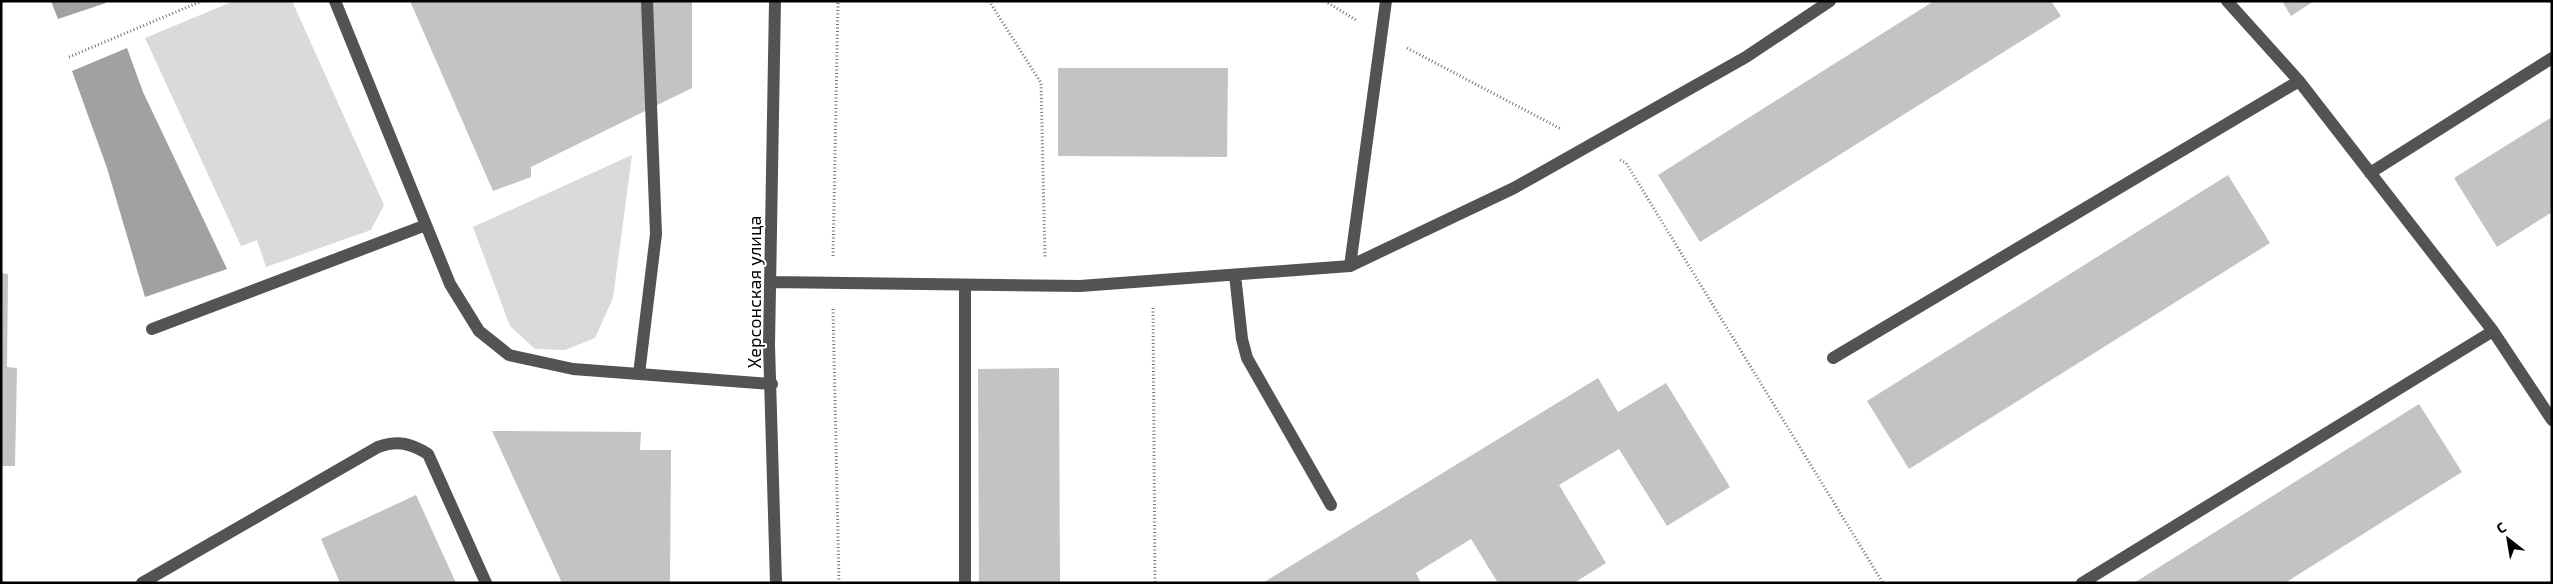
<svg xmlns="http://www.w3.org/2000/svg" width="2553" height="584" viewBox="0 0 2553 584" font-family="'Exo 2',sans-serif">
  <rect width="100%" height="100%" fill="#fff"/>
  <path fill="#dadada" d="M234 1H292L384 205 371 230 266 267 257 240 241 246 145 38Z
    M632 155 613 298 595 338 565 350 535 349 510 326 473 227Z"/>
  <path fill="#a1a1a1" d="M51 1H105L106 3 58 19Z
    M127 48 143 92 227 269 145 297 107 168 72 71Z"/>
  <path fill="#c3c3c3" d="M410 1H692V88L531 167V177L493 191Z
    M1934 1H2051L2061 16 1700 242 1658 175Z
    M2282 1H2314L2291 16Z
    M1058 68H1228L1227 157 1058 156Z
    M2552 117V212L2497 247 2454 178Z
    M2228 175 2270 243 1909 469 1867 401Z
    M1 273 8 274 7 367 17 368 15 466H1Z
    M1059 368 1060 583H979L978 369Z
    M1598 378 1618 412 1666 383 1730 487 1667 526 1619 449 1559 485 1606 563 1574 583H1498L1471 539 1416 573 1421 583H1268L1266 581Z
    M2419 404 2462 472 2285 583H2134Z
    M492 431 641 432 640 450H671L670 583H562Z
    M416 495 456 583H340L321 539Z"/>
  <g fill="none" stroke-linecap="round" stroke-linejoin="round">
    <path stroke="#757575" stroke-width="3" stroke-dasharray="1 2.5" stroke-linecap="butt" d="M989 1 1041 83 1045 258
      M1325 1 1356 20
      M1407 48 1561 129
      M69 57 202 1
      M1620 160 1626 163 1883 583
      M833 256 838 1
      M1153 308 1155 583
      M833 309 839 583"/>
    <path stroke="#535353" stroke-width="12" d="M335 1 450 284 479 331 509 355 573 369 772 384
      M775 1 769 345 776 583
      M2227 1 2299 81 2493 331 2552 420
      M2370 173 2552 58
      M1350 266 1386 1
      M1235 275 1242 339 1247 358 1331 505
      M771 282 1080 286 1350 266 1514 188 1746 57 1830 1
      M965 285V583
      M152 329 426 225
      M1833 358 2299 81
      M639 374 656 234 647 1
      M142 583 378 447C398 440 410 443 428 454L486 583
      M2082 583 2493 331"/>
  </g>
  <g text-anchor="middle" dominant-baseline="central" stroke-width="4" stroke-linejoin="round" paint-order="stroke">
    <g font-size="18" fill="#000" stroke="#fff">
      <text transform="translate(754 292) rotate(-90)">Херсонская улица</text>
    </g>
  </g>
  <rect width="2553" height="584" fill="none" stroke="#000000" stroke-width="5"/>
  <g transform="translate(2508 539) rotate(329)" stroke="#ffffff" stroke-width="4" paint-order="stroke">
  <path d="M0-4L9 19L0 12L-9 19Z" fill="#000000"/>
  <text y="-8" font-size="14" font-weight="bold" text-anchor="middle" fill="#000000">С</text>
  </g>
</svg>
